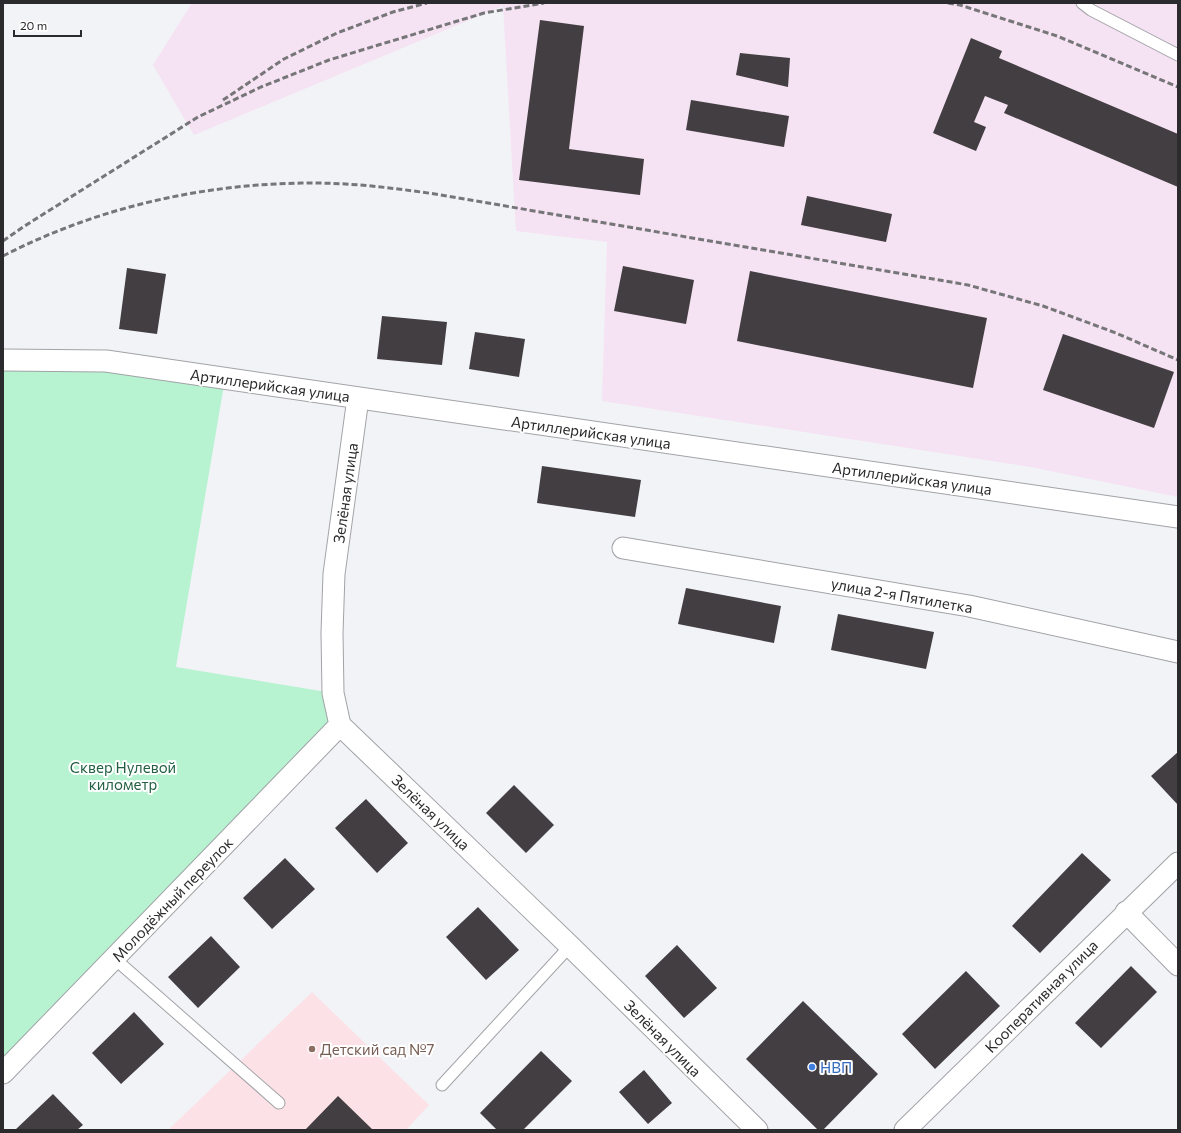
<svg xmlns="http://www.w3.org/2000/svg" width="1181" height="1133" viewBox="0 0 1181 1133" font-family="Commissioner,sans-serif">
  <rect width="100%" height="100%" fill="#f2f3f7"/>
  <path fill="#f5e2f3" d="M192 3H1178V497L1031 467 602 401 607 242 516 231 503 6 194 135 153 65Z"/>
  <path fill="#fce1e7" d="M312 992 429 1105 406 1130H168Z"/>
  <path fill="#b7f2d1" d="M3 360 225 379 176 667 333 693 340 725 3 1073Z"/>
  <path fill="#423e41" d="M540 20 584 26 569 149 644 159 640 195 519 180Z
    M971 38 1002 51 999 58 1178 134V187L1004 113 1008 105 985 96 974 122 986 127 976 151 933 133Z
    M740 53 790 58 788 87 736 75Z
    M691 100 789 116 784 147 686 130Z
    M807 196 892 214 886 242 801 225Z
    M623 266 694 280 686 324 614 311Z
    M127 268 166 274 157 334 119 329Z
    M750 271 987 318 973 388 737 341Z
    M382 316 447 322 442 365 377 359Z
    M475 332 525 339 519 377 469 369Z
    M1063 334 1174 372 1154 428 1043 390Z
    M542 466 641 480 635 517 537 503Z
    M686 588 781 606 774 643 678 624Z
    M838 614 934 632 926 669 831 650Z
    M1178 752V805L1151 776Z
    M514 785 554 825 526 853 486 813Z
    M366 799 408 843 377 873 335 828Z
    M1082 853 1111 880 1040 953 1012 926Z
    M285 858 315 889 272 929 243 898Z
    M478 907 519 950 486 980 446 937Z
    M211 936 240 967 198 1008 168 977Z
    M677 945 717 988 684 1018 645 976Z
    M1131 966 1157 992 1101 1048 1075 1023Z
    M966 971 1000 1006 935 1069 902 1034Z
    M803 1001 878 1074 823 1130H818L746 1059Z
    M134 1012 164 1044 121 1084 92 1053Z
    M541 1051 572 1081 523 1130H497L480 1113Z
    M644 1070 672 1103 648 1124 619 1092Z
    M53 1094 83 1125 77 1130H15Z
    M338 1096 373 1130H305Z"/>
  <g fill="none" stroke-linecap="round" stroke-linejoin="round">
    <g stroke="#a2a3a7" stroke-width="13">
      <path id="service" d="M1082 3 1091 10 1178 55
        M115 959 279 1103
        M442 1085 570 946"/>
    </g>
    <g stroke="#a2a3a7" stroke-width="23">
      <path id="minor" d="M3 360 106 361 1178 517
        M358 398 334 574 332 633 333 693 340 725 570 946 757 1130
        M623 548 969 606 1178 652
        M1126 912 1178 965
        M3 1073 340 725
        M905 1130 1178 863"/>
    </g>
    <use href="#service" stroke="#fff" stroke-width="11"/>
    <use href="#minor" stroke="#fff" stroke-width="21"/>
    <path stroke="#767679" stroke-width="3" stroke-dasharray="6 3" stroke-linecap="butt" d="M948 3 960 5 1057 36 1178 87
      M223 100 284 59 337 33 393 12 427 3
      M3 241 23 227 198 117 261 87 329 60 484 13 544 3
      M3 256C98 207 205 183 312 183 353 183 394 188 435 194L968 285 1043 306 1116 333 1178 360"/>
  </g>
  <circle fill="#8d6e63" stroke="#fff" stroke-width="1.5" cx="312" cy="1049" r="4"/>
  <circle fill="#3f7fe0" stroke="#fff" stroke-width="1.5" cx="812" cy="1067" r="4"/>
  <g text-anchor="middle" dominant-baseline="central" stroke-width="4" stroke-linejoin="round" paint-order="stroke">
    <g font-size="15" fill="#2b2b2d" stroke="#fff">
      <text transform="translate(270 385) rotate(8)">Артиллерийская улица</text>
      <text transform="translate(591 432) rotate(8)">Артиллерийская улица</text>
      <text transform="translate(912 478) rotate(8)">Артиллерийская улица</text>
      <text transform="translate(345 493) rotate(-82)">Зелёная улица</text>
      <text transform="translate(902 595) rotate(10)">улица 2-я Пятилетка</text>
      <text transform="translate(431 812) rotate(44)">Зелёная улица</text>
      <text transform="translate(172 899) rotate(-46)">Молодёжный переулок</text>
      <text transform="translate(1041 996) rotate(-45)">Кооперативная улица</text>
      <text transform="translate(663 1038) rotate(45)">Зелёная улица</text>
    </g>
    <g font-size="15" fill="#246144" stroke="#fff">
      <text x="123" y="767">Сквер Нулевой<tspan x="123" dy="17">километр</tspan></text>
    </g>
    <g font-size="15" fill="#785e54" stroke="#fff" text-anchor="start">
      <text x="320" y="1049">Детский сад №7</text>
    </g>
    <g font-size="15" fill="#366cbe" stroke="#fff" text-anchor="start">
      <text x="820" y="1067">НВП</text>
    </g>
  </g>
  <rect width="1181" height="1133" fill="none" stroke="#2b2b2d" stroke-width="8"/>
  <path d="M14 30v6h67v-6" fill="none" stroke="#2b2b2d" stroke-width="2"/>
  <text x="20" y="30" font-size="12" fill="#2b2b2d" stroke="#ffffff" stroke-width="3" paint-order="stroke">20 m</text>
</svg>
